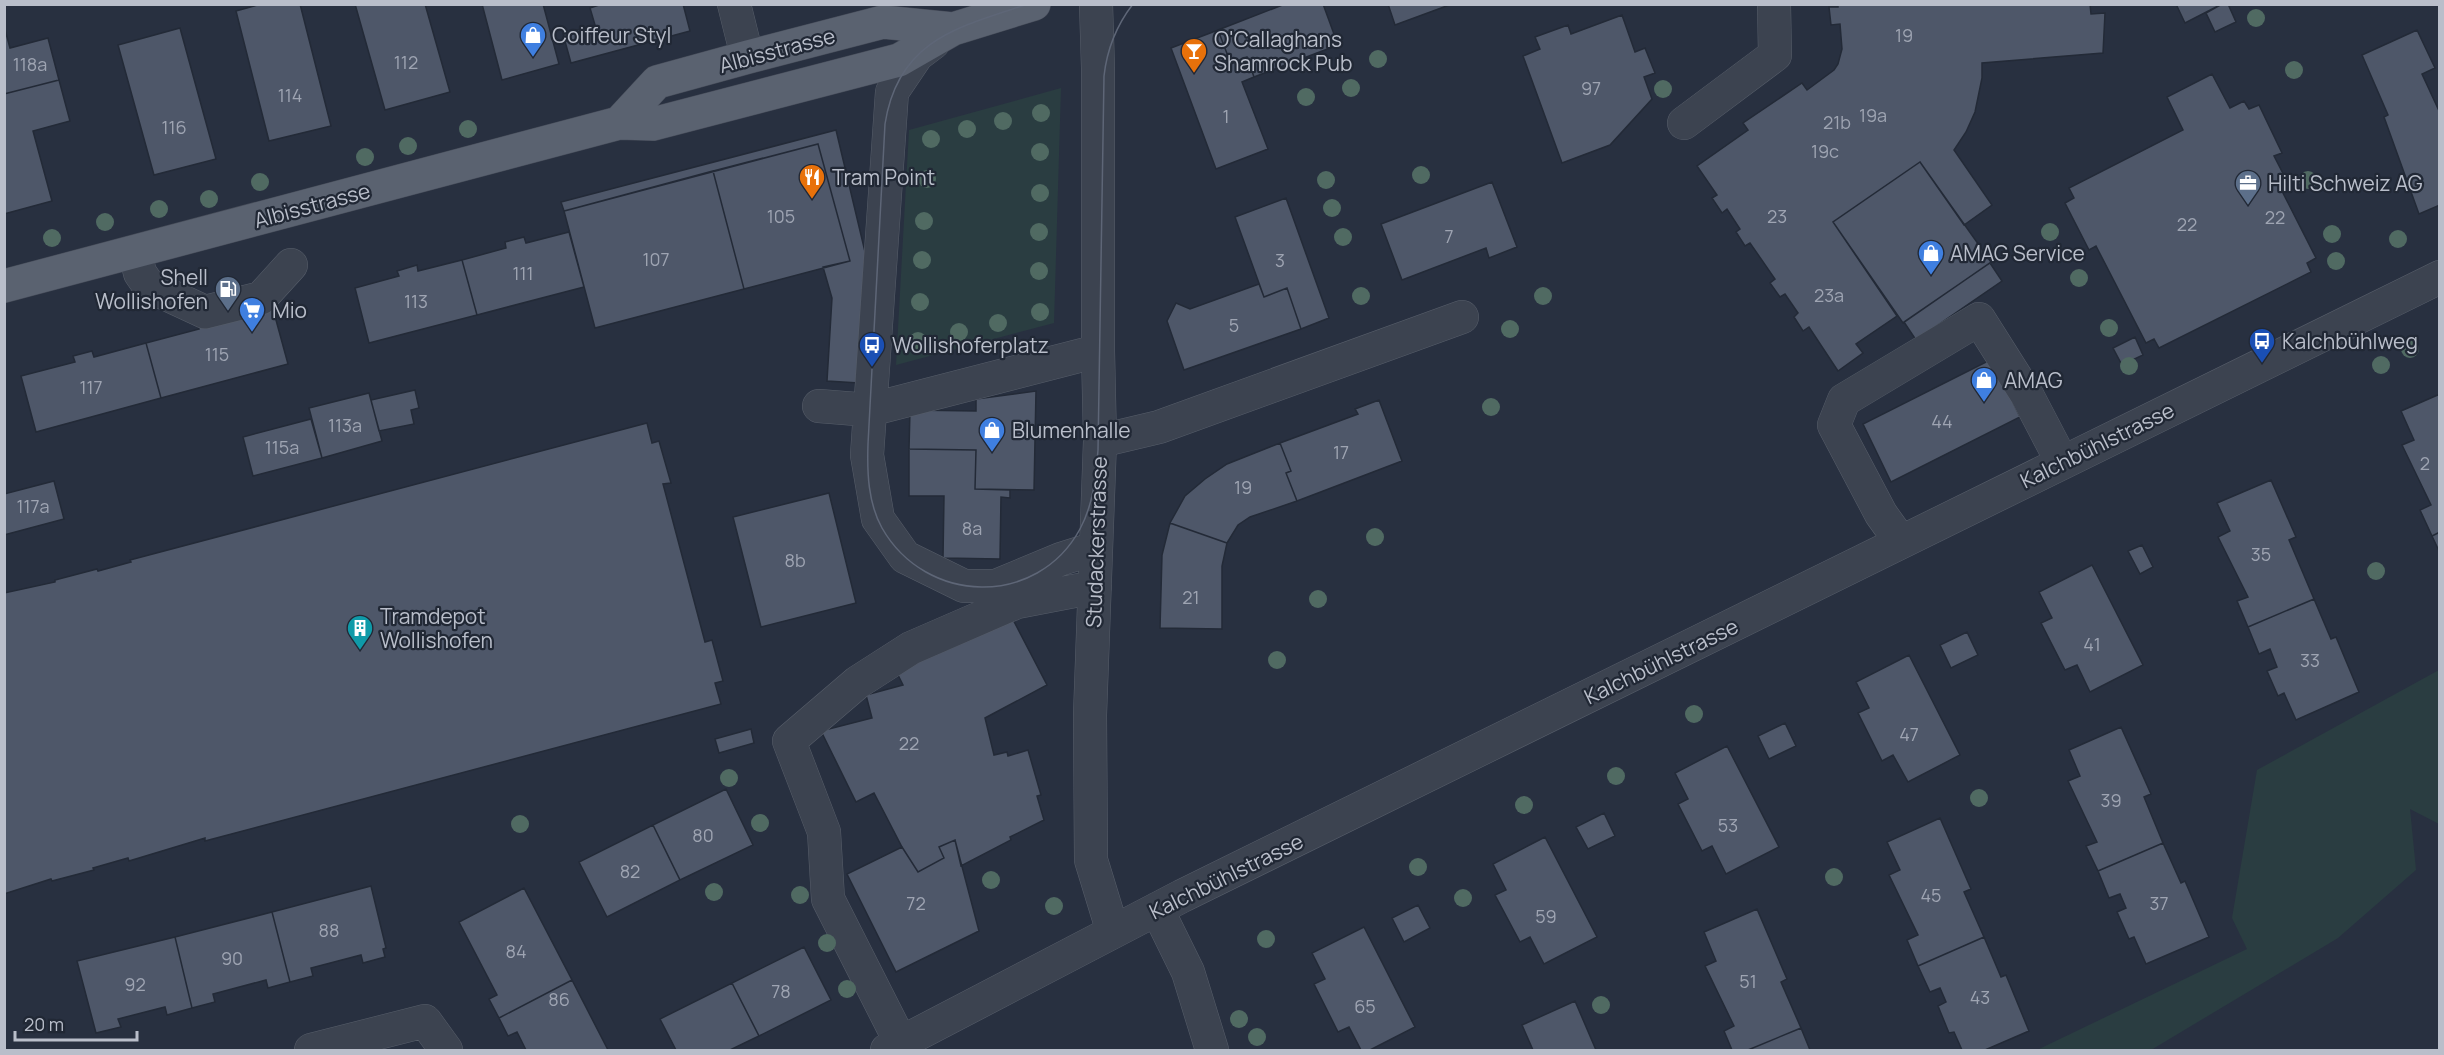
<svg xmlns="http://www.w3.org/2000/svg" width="2444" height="1055" viewBox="0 0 2444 1055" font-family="Manrope,sans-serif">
  <rect width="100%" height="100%" fill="#283040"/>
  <path fill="#2a3d41" d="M1061 88 1054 323 896 365 909 130Z
    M2439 670V824L2410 809 2416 870 2338 938 2151 1050H2037L2247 949 2232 918 2257 770Z"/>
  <path fill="#4e5769" stroke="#232a37" stroke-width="1.5" d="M261 4H300L331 126 269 141 236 11Z
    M355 4H425L450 92 385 110Z
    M482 4H543L559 64 502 80Z
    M602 4H683L690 31 571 63 563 34 595 25 590 8Z
    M1285 4H1323L1338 45 1254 77 1247 57 1231 64 1218 30Z
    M1388 4H1452L1395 25Z
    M1838 4H2090L2091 14 2105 13 2103 53 1982 63V78L1975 112 1966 132 1954 150 1992 205 1964 225 1920 162 1833 222 1897 316 1856 344 1863 353 1838 371 1809 327 1803 331 1794 317 1798 313 1785 294 1780 297 1770 283 1775 279 1750 243 1745 246 1736 232 1740 229 1727 209 1722 213 1712 198 1717 195 1697 166 1748 130 1743 123 1802 83 1807 90 1834 70 1838 64 1842 49 1840 24 1831 25 1829 7H1838Z
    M2176 4H2222L2185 23Z
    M2222 4H2228L2236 22 2215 32 2206 13Z
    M1622 15 1635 52 1645 48 1655 73 1644 77 1652 99 1610 145 1562 163 1523 56 1540 49 1535 37 1568 25 1571 34Z
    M4 26 10 48 48 38 59 80 4 94Z
    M180 28 216 159 154 175 118 45Z
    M1218 30 1231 64 1247 57 1254 77 1242 82 1268 149 1216 169 1171 48Z
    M2417 30 2435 68 2422 74 2440 113V205L2419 214 2384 117 2388 115 2362 55Z
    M2212 74 2230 108 2244 101 2249 109 2259 105 2282 153 2274 156 2290 187 2282 191 2316 258 2307 263 2311 272 2159 348 2154 339 2146 343 2096 246 2089 250 2065 203 2074 198 2069 188 2183 130 2167 97Z
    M59 80 70 121 33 131 52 201 4 214V94Z
    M836 130 866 256 859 383 827 381 832 298 823 267 850 261 818 144 564 211 561 202Z
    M818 144 850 261 744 289 713 171Z
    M1920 162 1991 262 1903 323 1833 222Z
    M713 171 744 289 595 328 564 211Z
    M1492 182 1517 247 1489 258 1486 248 1402 280 1381 224Z
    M1286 198 1329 318 1301 329 1287 288 1264 297 1235 217Z
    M569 232 584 287 477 315 462 260 506 248 505 242 524 237 526 243Z
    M462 260 477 315 369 343 355 288 399 276 397 271 417 265 418 271Z
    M1990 263 2002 281 1916 340 1904 322Z
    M1259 284 1264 297 1287 288 1301 329 1184 370 1167 321 1176 303 1190 309Z
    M273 309 288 364 161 398 146 343 199 329 197 324H219Z
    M2135 337 2143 355 2122 365 2113 348Z
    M146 343 161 398 36 432 21 376 75 362 73 356 92 351 94 357Z
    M1992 359 2020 417 1891 482 1863 424Z
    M415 390 419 408 411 410 414 424 379 431 371 400Z
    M1036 391 1034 490 975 489 976 450 909 449 910 410 976 411V399Z
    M369 393 382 441 322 458 309 408Z
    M2440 394V532L2432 536 2420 510 2431 505 2402 445 2414 440 2401 411Z
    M1379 400 1402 461 1297 501 1286 473 1291 471 1280 443 1358 414 1355 409Z
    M311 419 322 458 253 476 243 437Z
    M647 423 652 443 659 441 671 483 663 484 705 642 712 640 723 681 715 683 721 704 205 841V838L129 861 128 858 93 868 94 870 52 881 51 879 4 894V593L55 582V580L97 569 98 571 131 562 130 560Z
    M1280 443 1291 471 1286 473 1297 501 1250 517 1238 525 1227 543 1170 523 1185 496 1205 479 1227 464Z
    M909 449 976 450 975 489 1010 490V498L1001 497 1000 559 943 558 944 496H909Z
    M2271 480 2296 537 2289 540 2314 599 2248 627 2237 601 2248 597 2218 537 2230 531 2217 503Z
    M54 481 64 519 4 535V494Z
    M829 493 856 603 761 627 733 517Z
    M1170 523 1227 543 1222 566V629L1160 628 1162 555Z
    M2440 532V553L2432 536Z
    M2142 545 2153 567 2140 574 2128 551Z
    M2092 565 2143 665 2090 692 2077 665 2065 670 2041 623 2052 618 2039 592Z
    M2314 599 2331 639 2336 637 2359 692 2296 720 2284 693 2278 696 2267 671 2277 667 2270 649 2259 654 2248 627Z
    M1008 610 1047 685 985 718 994 755 1007 752 1008 756 1028 750 1041 795 1037 796 1044 820 1010 837 1011 840 961 866 955 840 939 847 944 858 918 872 902 847 874 793 856 802 821 731 872 718 866 695 903 685 894 667Z
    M1967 632 1978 655 1951 668 1940 645Z
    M1909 655 1960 755 1908 782 1893 755 1882 761 1858 713 1869 708 1856 682Z
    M1785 723 1796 746 1769 759 1758 736Z
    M2121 727 2151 794 2144 797 2163 843 2098 871 2086 846 2097 842 2068 781 2080 776 2069 750Z
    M751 729 754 743 719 753 715 739Z
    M1727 746 1779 847 1726 874 1712 846 1702 851 1678 804 1688 799 1675 773Z
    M726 789 753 845 680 880 653 825Z
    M1604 813 1615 836 1588 849 1576 827Z
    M1940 818 1971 889 1964 892 1984 937 1918 966 1907 940 1918 935 1889 875 1900 870 1887 842Z
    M653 825 680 880 607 917 579 862Z
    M1545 837 1597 937 1544 964 1530 937 1520 942 1495 895 1506 890 1493 864Z
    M955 840 979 931 896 972 847 874 902 847 918 872 944 858 939 847Z
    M2163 843 2181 883 2185 881 2209 937 2146 964 2134 937 2129 939 2117 912 2126 908 2120 894 2109 898 2098 871Z
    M371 886 386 948 383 949 385 957 363 963 361 955 311 968 313 976 290 982 272 912Z
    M524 888 572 980 499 1018 489 999 497 995 459 922Z
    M1418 905 1430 928 1404 942 1392 918Z
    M1757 909 1787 979 1781 982 1801 1028 1748 1050H1732L1724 1031 1734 1026 1705 966 1716 961 1704 932Z
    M272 912 290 982 268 988 266 980 213 994 215 1002 192 1008 175 937Z
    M1364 927 1415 1027 1370 1050H1361L1349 1027 1338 1032 1314 984 1325 979 1312 953Z
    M175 937 192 1008 167 1015 165 1007 118 1019 121 1027 96 1033 77 961Z
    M1984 937 2001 977 2006 975 2029 1031 1985 1050H1962L1954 1032 1949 1033 1938 1006 1946 1002 1940 988 1930 992 1918 966Z
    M804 947 831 1000 759 1036 732 983Z
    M572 980 608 1050H526L517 1032 508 1036 499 1018Z
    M732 983 759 1036 730 1050H676L660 1019Z
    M1575 1001 1596 1050H1533L1522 1025Z
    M1801 1028 1810 1050H1748Z"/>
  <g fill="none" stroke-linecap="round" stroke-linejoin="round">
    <g stroke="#575e6a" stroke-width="34">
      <path id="minor" d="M734 4 743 40
        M1096 4 1098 68V351L1100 441 1090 715 1091 860 1113 932
        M933 43 917 55 892 92 867 455 878 519 905 557 964 586H996L1061 559 1096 548
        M1684 123 1775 55 1774 4
        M135 252 140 273 149 286 205 312 261 298 291 265
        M819 406 869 410 1098 351
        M1100 441 1159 427 1462 317
        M1901 542 1881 514 1834 425 1844 400 1979 319 2027 395 2062 462
        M1157 909 1188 972 1212 1050
        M901 1043 828 899 824 832 789 741 858 682 911 648 1017 602 1095 587
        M311 1050 425 1021 446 1050
        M887 1050 1182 896 2440 277"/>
    </g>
    <g stroke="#464c59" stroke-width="34">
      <path id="major" d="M619 123 657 82 748 57 883 22 953 29
        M4 286 619 123 653 124 899 60 953 29 1034 4"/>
    </g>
    <use href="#minor" stroke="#3c4350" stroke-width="33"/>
    <use href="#major" stroke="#5a6270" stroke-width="33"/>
    <path stroke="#5e6677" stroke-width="1.5" d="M1028 4C958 27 898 40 885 124L868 444C867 472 868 503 882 528 926 605 1037 608 1080 529 1093 505 1096 477 1098 450L1104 76C1107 49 1116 26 1133 4"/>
  </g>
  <g fill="#506a62">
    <circle cx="2256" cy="18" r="9"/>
    <circle cx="1378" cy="59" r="9"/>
    <circle cx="2294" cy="70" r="9"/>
    <circle cx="1351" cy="88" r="9"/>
    <circle cx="1663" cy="89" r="9"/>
    <circle cx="1306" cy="97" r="9"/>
    <circle cx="1041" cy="113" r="9"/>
    <circle cx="1003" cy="121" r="9"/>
    <circle cx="468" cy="129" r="9"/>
    <circle cx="967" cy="129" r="9"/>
    <circle cx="931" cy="139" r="9"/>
    <circle cx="408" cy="146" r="9"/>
    <circle cx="1040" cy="152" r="9"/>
    <circle cx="365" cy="157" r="9"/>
    <circle cx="1421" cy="175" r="9"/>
    <circle cx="927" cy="179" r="9"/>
    <circle cx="1326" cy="180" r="9"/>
    <circle cx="2308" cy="180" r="9"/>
    <circle cx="260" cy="182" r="9"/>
    <circle cx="1040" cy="193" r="9"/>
    <circle cx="209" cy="199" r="9"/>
    <circle cx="1332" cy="208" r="9"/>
    <circle cx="159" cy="209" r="9"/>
    <circle cx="924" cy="221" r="9"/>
    <circle cx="105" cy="222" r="9"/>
    <circle cx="1039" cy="232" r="9"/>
    <circle cx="2050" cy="232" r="9"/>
    <circle cx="2332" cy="234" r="9"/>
    <circle cx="1343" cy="237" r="9"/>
    <circle cx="52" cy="238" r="9"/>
    <circle cx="2398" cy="239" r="9"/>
    <circle cx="922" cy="260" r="9"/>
    <circle cx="2336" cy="261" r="9"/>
    <circle cx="1039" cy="271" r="9"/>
    <circle cx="2079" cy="278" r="9"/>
    <circle cx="1361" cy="296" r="9"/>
    <circle cx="1543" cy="296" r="9"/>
    <circle cx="920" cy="302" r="9"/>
    <circle cx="1040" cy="312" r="9"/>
    <circle cx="998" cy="323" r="9"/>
    <circle cx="2109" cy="328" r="9"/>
    <circle cx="1510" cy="329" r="9"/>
    <circle cx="959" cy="332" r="9"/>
    <circle cx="918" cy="341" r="9"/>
    <circle cx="2410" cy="349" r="9"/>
    <circle cx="2381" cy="365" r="9"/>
    <circle cx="2129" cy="366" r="9"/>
    <circle cx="1491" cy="407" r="9"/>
    <circle cx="1375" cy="537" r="9"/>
    <circle cx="2376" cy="571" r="9"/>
    <circle cx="1318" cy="599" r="9"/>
    <circle cx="1277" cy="660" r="9"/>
    <circle cx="1694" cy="714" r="9"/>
    <circle cx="1616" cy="776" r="9"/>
    <circle cx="729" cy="778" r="9"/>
    <circle cx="1979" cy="798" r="9"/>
    <circle cx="1524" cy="805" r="9"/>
    <circle cx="760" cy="823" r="9"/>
    <circle cx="520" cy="824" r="9"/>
    <circle cx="1418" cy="867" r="9"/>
    <circle cx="1834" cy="877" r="9"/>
    <circle cx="991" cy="880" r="9"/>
    <circle cx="714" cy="892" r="9"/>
    <circle cx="800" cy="895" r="9"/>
    <circle cx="1463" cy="898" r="9"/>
    <circle cx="1054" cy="906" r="9"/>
    <circle cx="1266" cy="939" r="9"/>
    <circle cx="827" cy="943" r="9"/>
    <circle cx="847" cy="989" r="9"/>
    <circle cx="1601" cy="1005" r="9"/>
    <circle cx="1239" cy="1019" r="9"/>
    <circle cx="1257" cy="1037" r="9"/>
  </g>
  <defs>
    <g id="shop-pin" transform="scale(1.35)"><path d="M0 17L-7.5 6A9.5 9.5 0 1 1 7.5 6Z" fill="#3f7fe0" stroke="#212835"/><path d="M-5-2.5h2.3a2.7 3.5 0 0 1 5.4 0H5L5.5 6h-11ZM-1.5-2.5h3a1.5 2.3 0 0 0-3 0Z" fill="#fff"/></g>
    <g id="bar-pin" transform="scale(1.35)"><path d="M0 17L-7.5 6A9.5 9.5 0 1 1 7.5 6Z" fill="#e8710a" stroke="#212835"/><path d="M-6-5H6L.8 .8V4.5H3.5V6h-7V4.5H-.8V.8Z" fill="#fff"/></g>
    <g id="restaurant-pin" transform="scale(1.35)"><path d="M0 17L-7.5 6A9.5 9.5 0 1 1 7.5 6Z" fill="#e8710a" stroke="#212835"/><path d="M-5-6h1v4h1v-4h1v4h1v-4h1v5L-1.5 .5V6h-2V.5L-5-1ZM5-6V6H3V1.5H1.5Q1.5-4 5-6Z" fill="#fff"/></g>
    <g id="office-pin" transform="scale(1.35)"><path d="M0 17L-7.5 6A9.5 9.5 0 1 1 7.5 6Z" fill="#5c6f8a" stroke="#212835"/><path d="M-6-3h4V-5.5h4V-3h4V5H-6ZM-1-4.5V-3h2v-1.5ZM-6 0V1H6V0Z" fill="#fff"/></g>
    <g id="fuel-pin" transform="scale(1.35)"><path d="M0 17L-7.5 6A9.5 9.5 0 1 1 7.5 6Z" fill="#5c6f8a" stroke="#212835"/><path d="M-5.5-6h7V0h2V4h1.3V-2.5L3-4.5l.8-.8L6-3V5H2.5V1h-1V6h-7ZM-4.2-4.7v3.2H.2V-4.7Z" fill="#fff"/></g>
    <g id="supermarket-pin" transform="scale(1.35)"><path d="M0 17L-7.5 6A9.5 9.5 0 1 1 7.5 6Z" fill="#3f7fe0" stroke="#212835"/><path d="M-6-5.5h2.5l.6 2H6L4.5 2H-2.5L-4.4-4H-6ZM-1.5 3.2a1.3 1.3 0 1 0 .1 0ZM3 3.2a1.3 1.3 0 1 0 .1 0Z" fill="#fff"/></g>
    <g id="bus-pin" transform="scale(1.35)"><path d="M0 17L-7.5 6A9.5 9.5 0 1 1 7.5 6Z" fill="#1a4fb4" stroke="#212835"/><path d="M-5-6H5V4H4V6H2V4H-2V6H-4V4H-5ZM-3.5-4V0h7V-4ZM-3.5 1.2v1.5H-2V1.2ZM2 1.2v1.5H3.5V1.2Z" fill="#fff"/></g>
    <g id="building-pin" transform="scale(1.35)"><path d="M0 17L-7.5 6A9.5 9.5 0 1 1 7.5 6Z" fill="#0f9aa8" stroke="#212835"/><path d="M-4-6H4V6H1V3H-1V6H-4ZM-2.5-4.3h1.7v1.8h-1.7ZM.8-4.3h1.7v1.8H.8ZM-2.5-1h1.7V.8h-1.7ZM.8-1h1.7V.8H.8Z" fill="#fff"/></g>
  </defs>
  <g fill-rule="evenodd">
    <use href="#shop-pin" x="533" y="35"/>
    <use href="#bar-pin" x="1194" y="51"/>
    <use href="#restaurant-pin" x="812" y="177"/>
    <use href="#office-pin" x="2248" y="183"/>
    <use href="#shop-pin" x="1931" y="253"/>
    <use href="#fuel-pin" x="228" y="289"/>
    <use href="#supermarket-pin" x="252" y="310"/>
    <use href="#bus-pin" x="2262" y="341"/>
    <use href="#bus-pin" x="872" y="345"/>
    <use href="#shop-pin" x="1984" y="380"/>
    <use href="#shop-pin" x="992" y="430"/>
    <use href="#building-pin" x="360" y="628"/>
  </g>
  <g text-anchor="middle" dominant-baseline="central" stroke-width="4.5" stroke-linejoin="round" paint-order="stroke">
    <g font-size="18" fill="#9ea4b2">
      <text x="1904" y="35">19</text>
      <text x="406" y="62">112</text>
      <text x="30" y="64">118a</text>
      <text x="1591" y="88">97</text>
      <text x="290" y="95">114</text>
      <text x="1873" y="115">19a</text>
      <text x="1226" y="116">1</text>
      <text x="1837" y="122">21b</text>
      <text x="174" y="127">116</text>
      <text x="1825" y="151">19c</text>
      <text x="781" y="216">105</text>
      <text x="1777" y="216">23</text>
      <text x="2275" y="217">22</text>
      <text x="2187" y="224">22</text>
      <text x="1449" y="236">7</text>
      <text x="656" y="259">107</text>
      <text x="1280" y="260">3</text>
      <text x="523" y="273">111</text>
      <text x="1829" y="295">23a</text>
      <text x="416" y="301">113</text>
      <text x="1234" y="325">5</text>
      <text x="217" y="354">115</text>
      <text x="91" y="387">117</text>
      <text x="1942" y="421">44</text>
      <text x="345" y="425">113a</text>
      <text x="282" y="447">115a</text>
      <text x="1341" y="452">17</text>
      <text x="2425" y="463">2</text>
      <text x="1243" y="487">19</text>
      <text x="33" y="506">117a</text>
      <text x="972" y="528">8a</text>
      <text x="2261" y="554">35</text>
      <text x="795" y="560">8b</text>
      <text x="1191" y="597">21</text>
      <text x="2092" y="644">41</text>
      <text x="2310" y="660">33</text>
      <text x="1909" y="734">47</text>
      <text x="909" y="743">22</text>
      <text x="2111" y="800">39</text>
      <text x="1728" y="825">53</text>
      <text x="703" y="835">80</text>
      <text x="630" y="871">82</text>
      <text x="1931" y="895">45</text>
      <text x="916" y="903">72</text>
      <text x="2159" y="903">37</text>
      <text x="1546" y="916">59</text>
      <text x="329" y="930">88</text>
      <text x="516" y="951">84</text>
      <text x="232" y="958">90</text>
      <text x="1748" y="981">51</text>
      <text x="135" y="984">92</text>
      <text x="781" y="991">78</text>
      <text x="1980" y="997">43</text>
      <text x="559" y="999">86</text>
      <text x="1365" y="1006">65</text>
    </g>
    <g font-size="21" fill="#b9beca" stroke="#212835" text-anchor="start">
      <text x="552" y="35">Coiffeur Styl</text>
      <text x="1214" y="39">O'Callaghans<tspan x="1214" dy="24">Shamrock Pub</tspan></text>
      <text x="832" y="177">Tram Point</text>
      <text x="2268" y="183">Hilti Schweiz AG</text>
      <text x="1950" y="253">AMAG Service</text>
      <text x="208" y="277" text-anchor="end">Shell<tspan x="208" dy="24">Wollishofen</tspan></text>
      <text x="272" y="310">Mio</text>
      <text x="2282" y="341">Kalchbühlweg</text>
      <text x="892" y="345">Wollishoferplatz</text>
      <text x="2004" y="380">AMAG</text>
      <text x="1012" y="430">Blumenhalle</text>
      <text x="380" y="616">Tramdepot<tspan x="380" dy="24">Wollishofen</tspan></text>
    </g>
    <g font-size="21" fill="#b9beca" stroke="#212835">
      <text transform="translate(777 50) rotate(-15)">Albisstrasse</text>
      <text transform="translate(312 205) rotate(-15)">Albisstrasse</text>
      <text transform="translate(2097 445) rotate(-26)">Kalchbühlstrasse</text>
      <text transform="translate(1096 542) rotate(-88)">Studackerstrasse</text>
      <text transform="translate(1661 661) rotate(-26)">Kalchbühlstrasse</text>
      <text transform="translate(1226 876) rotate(-26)">Kalchbühlstrasse</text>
    </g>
  </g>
  <rect width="2444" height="1055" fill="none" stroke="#b9beca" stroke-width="12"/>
  <path d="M15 1031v9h122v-9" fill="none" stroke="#b9beca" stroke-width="3"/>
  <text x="24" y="1031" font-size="18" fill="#b9beca" stroke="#212835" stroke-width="4.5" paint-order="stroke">20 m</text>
</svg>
